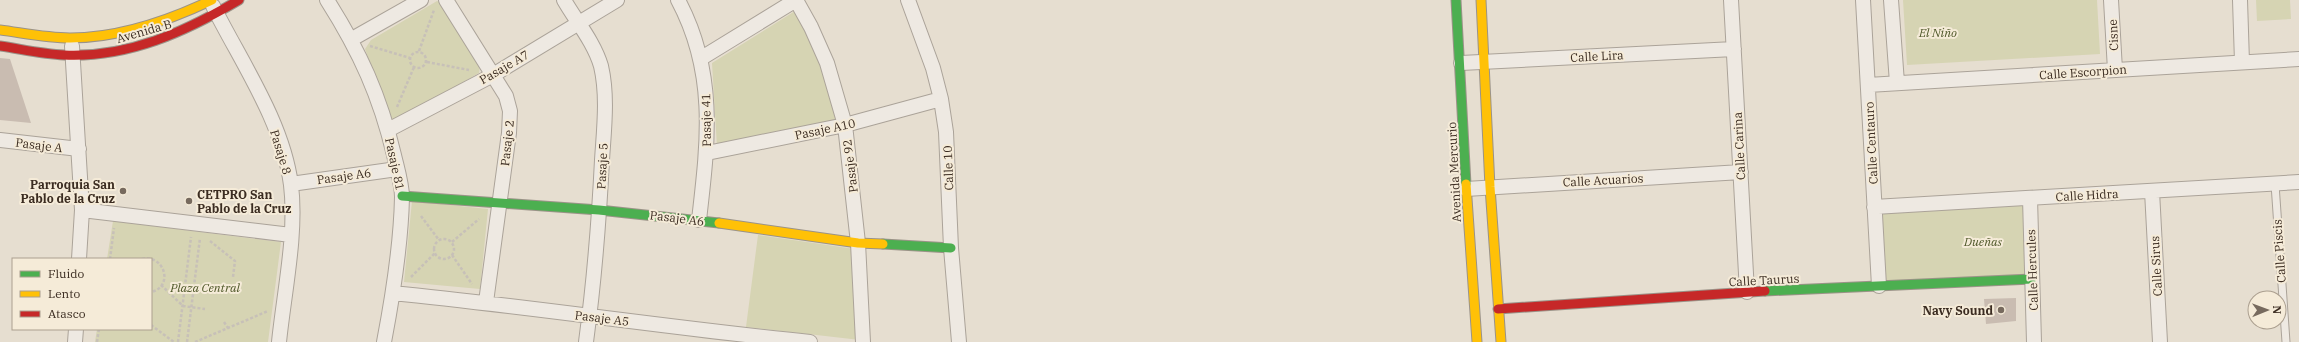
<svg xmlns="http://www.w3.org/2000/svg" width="2299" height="342" viewBox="0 0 2299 342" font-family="'IBM Plex Serif',serif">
  <rect width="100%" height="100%" fill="#e6ded0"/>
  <path fill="#d6d4b3" d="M1903 0H2097L2100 54 1907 65Z
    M2256 0H2290L2291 19 2257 21Z
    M437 1 442 3 480 66 479 73 397 120 390 118 365 49 371 40Z
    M795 11 821 59 839 120 717 147 712 63Z
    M2024 198 2028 279 1879 286 1881 206Z
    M412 201 488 209 480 289 404 282Z
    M113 221 281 242 268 342H95L97 329H151V259H107Z
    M758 235 855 249 860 340 746 327Z"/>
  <path fill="#c9bcb1" d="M0 58 10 59 31 123 0 120Z
    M2016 298V321L1986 324 1984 299Z"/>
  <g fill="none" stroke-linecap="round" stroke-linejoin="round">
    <g stroke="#aba399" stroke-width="9">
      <path id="lane" d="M2275 184 2286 342"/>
    </g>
    <g stroke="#aba399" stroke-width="16">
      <path id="street" d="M327 0C360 52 380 96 394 155 397 168 402 184 402 197 401 245 393 295 384 342
        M446 0 506 96 510 111 509 133 486 302
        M564 0C576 21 594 42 601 66 608 96 604 129 602 160 599 221 594 282 586 342
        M678 0C717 73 708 142 699 220
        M908 0 933 68 941 99 946 132 951 248 959 342
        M1731 0 1747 292
        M1863 0 1879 286
        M1891 0 1897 83
        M2111 0 2115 70
        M2240 0 2242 62
        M213 6C241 62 283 122 291 185 297 233 284 293 279 342
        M352 39 421 0
        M72 46 82 210 79 259
        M700 59 796 0 811 27 827 63 845 125 858 243 863 342
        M1461 63 1734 49
        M1868 85 2299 59
        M388 130 493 75 617 0
        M0 140 79 149
        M707 153 845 125 941 99
        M291 184 397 169
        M1466 189 1741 172
        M2152 191 2160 342
        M2030 198 2034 342
        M1874 207 2299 182
        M82 210 291 235
        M393 293C533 307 671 328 810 342
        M75 342 76 329"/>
    </g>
    <g stroke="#9b9388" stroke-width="11">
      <path id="fast" d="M1456 0 1466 184
        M402 196 599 210 719 223
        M883 244 951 248
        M1765 291 2032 279"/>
    </g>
    <g stroke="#9b9388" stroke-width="11">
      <path id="slow" d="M1481 0 1490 187 1501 342
        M0 30C23 33 47 38 70 38 120 38 168 21 212 0
        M1466 184 1477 342
        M719 223 858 243 883 244"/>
    </g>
    <g stroke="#9b9388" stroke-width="11">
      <path id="jam" d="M0 46C21 49 42 54 64 55 128 58 185 32 239 0
        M1498 309 1765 291"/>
    </g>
    <path stroke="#c7c0b8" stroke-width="2.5" stroke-dasharray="3 2" stroke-linecap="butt" d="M370 46 410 58
      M419 51 434 10
      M410 60a8 8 0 1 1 16 0a8 8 0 1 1-16 0Z
      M427 62 469 70
      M397 107 414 67
      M421 216 439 240
      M434 249a10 10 0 1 1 20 0a10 10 0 1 1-20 0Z
      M210 241 235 261 233 277
      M452 242 479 219
      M452 255 472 284
      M110 259 114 228
      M142 259C165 254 174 287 151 292
      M411 277 435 253
      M161 285 183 306 205 309
      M224 322 228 328
      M151 325 174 342
      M97 342 99 329
      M178 342 191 237
      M187 342 200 238
      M195 342 268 311"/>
    <use href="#lane" stroke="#eee9e2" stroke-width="7"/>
    <use href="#street" stroke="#eee9e2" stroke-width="14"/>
    <use href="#fast" stroke="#4caf50" stroke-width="9"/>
    <use href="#slow" stroke="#ffc107" stroke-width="9"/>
    <use href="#jam" stroke="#c62828" stroke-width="9"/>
  </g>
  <g fill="#776a5e" stroke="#f5ebd8" stroke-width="1.5">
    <circle cx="123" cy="191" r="4"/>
    <circle cx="189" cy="201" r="4"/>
    <circle cx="2001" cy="310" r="4"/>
  </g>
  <g text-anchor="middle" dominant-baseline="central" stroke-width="4" stroke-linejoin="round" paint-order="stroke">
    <g font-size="12" fill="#3b2c21" stroke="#f5ebd8">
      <text transform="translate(144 31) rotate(-16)">Avenida B</text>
      <text transform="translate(2113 35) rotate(-93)">Cisne</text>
      <text transform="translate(1597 56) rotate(-3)">Calle Lira</text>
      <text transform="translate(504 67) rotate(-30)">Pasaje A7</text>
      <text transform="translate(2083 72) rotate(-4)">Calle Escorpion</text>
      <text transform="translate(706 120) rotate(-91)">Pasaje 41</text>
      <text transform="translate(825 129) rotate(-12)">Pasaje A10</text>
      <text transform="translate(507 143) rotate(-84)">Pasaje 2</text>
      <text transform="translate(1871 143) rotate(-93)">Calle Centauro</text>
      <text transform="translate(39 145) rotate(7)">Pasaje A</text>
      <text transform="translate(1739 146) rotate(-93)">Calle Carina</text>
      <text transform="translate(281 152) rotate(73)">Pasaje 8</text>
      <text transform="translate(395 164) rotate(78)">Pasaje 81</text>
      <text transform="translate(602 166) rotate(-87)">Pasaje 5</text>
      <text transform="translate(850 166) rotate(-97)">Pasaje 92</text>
      <text transform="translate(948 168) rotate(-92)">Calle 10</text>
      <text transform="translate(1454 172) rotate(-93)">Avenida Mercurio</text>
      <text transform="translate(344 176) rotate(-8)">Pasaje A6</text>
      <text transform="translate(1603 180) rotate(-3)">Calle Acuarios</text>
      <text transform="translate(2087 195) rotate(-3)">Calle Hidra</text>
      <text transform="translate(677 218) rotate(7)">Pasaje A6</text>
      <text transform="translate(2279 251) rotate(-94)">Calle Piscis</text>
      <text transform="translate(2156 266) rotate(-93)">Calle Sirus</text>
      <text transform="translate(2032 270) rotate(-92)">Calle Hercules</text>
      <text transform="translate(1764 280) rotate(-3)">Calle Taurus</text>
      <text transform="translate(602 318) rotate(7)">Pasaje A5</text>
    </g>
    <g font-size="12" font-style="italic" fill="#4e5728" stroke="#f5ebd8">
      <text x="1938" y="32">El Niño</text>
      <text x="1983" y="241">Dueñas</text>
      <text x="205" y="287">Plaza Central</text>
    </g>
    <g font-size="12" font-weight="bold" fill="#3b2c21" stroke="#f5ebd8" text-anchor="end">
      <text x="115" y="184">Parroquia San<tspan x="115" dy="14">Pablo de la Cruz</tspan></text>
      <text x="197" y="194" text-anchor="start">CETPRO San<tspan x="197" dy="14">Pablo de la Cruz</tspan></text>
      <text x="1993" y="310">Navy Sound</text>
    </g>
  </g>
  <rect x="12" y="258" width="140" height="72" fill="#f5ebd8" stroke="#ab9f8f"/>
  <rect x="20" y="271" width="20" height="6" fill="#4caf50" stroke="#ab9f8f"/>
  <text x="48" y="278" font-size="12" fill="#3b2c21">Fluido</text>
  <rect x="20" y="291" width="20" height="6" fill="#ffc107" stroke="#ab9f8f"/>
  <text x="48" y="298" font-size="12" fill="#3b2c21">Lento</text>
  <rect x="20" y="311" width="20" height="6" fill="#c62828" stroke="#ab9f8f"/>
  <text x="48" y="318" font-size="12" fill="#3b2c21">Atasco</text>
  <g transform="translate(2267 310) rotate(89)"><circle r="19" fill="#f5ebd8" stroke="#ab9f8f"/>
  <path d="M0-3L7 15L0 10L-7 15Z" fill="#776a5e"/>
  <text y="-6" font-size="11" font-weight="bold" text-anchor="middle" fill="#3b2c21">N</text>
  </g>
</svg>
